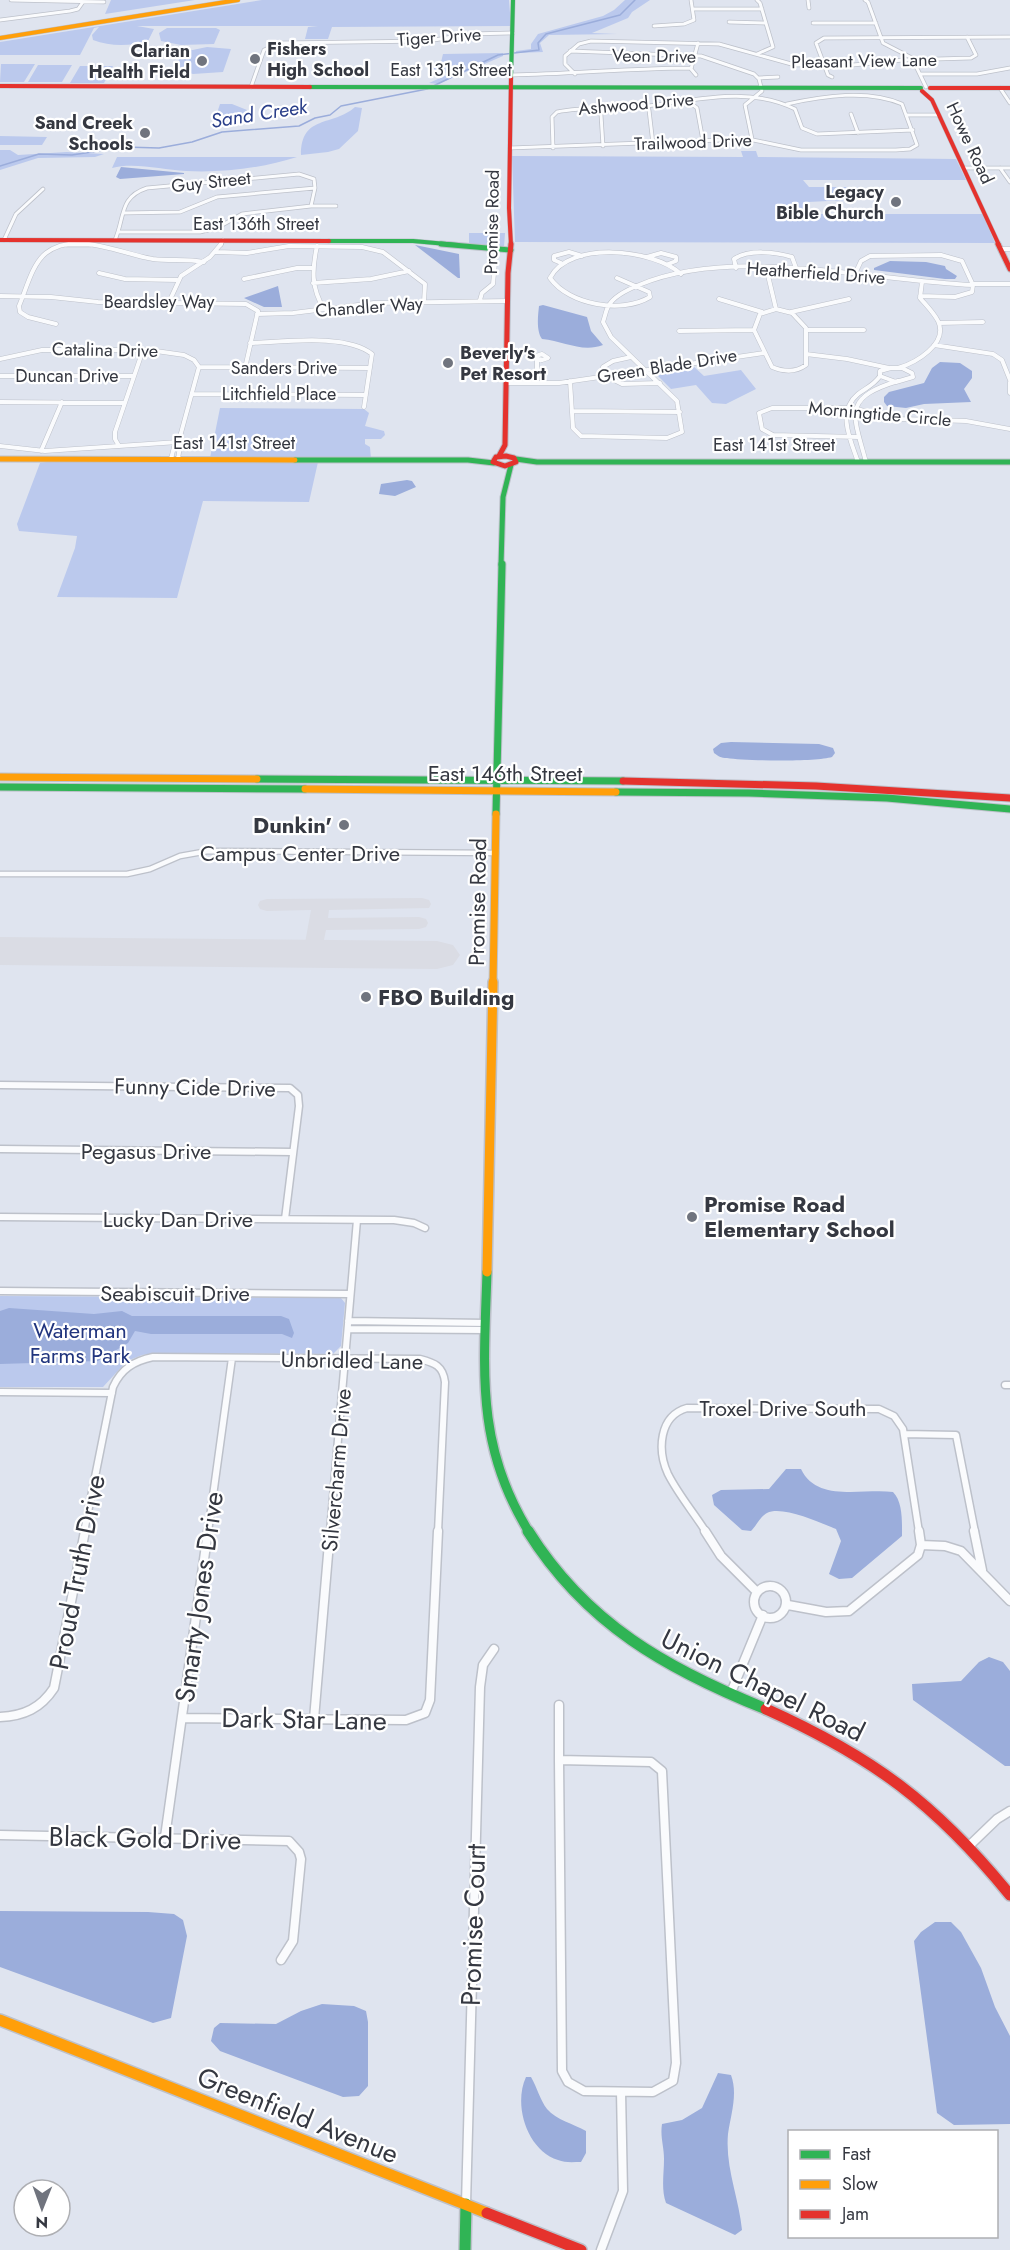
<svg xmlns="http://www.w3.org/2000/svg" width="1010" height="2250" viewBox="0 0 1010 2250" font-family="Jost,sans-serif">
  <rect width="100%" height="100%" fill="#dfe4ef"/>
  <path fill="#bbc9ed" d="M111 0H195L105 14Z
    M262 0H509L511 26 332 27 328 39H305L308 27 318 26H137L154 29 147 43C129 45 110 47 93 40L92 35 99 27 94 28 80 55H0V42Z
    M625 0H650L632 12 628 18 592 33 617 34 549 35 540 43 543 52 516 53V51L531 49V44L538 34 603 16 614 10Z
    M167 28H216L220 30 214 44 181 45 161 41 159 33Z
    M207 47 231 49 223 72 193 74 175 69 183 52Z
    M503 53V56L438 84 429 83 449 74 427 67 440 66 443 54Z
    M1 64H35L24 82H0Z
    M38 65H72L62 82H28Z
    M80 66H113L104 83H70Z
    M220 104H232L247 110 245 119 219 117 221 113H217Z
    M355 107 362 108 358 131 339 149 328 152 301 155C301 114 333 127 355 107Z
    M0 136 47 137 42 145H0Z
    M0 150H10L18 155 67 152 104 154 95 157 38 158 0 170Z
    M741 151H756L758 157 956 159 966 180H803L809 187H864L869 199 808 202 811 214H983L995 243 515 242 512 156 743 157Z
    M117 157H297C263 168 222 173 186 171 162 170 135 162 112 168Z
    M469 233H505L504 247 469 244Z
    M692 365 704 376 741 370 756 389 726 404 712 403 696 385 671 389 654 372Z
    M220 408 364 409 369 413 365 426 384 431 385 435 381 439H365V444L370 447 371 459 210 458Z
    M54 461 318 462 309 502 203 501 177 598 57 597 75 548 77 536 19 531 17 524 40 463Z
    M0 1296 332 1298H341L345 1303 341 1346 333 1354 157 1353 142 1355 127 1361 103 1387H0Z"/>
  <path fill="#9baddb" d="M121 167 184 173V174L120 179 116 177Z
    M415 245 459 254 460 278H458Z
    M890 261 926 262 945 266 946 269 957 276 955 279H945L874 270V268Z
    M278 286 282 307H264L244 298Z
    M543 305 587 317 591 331 603 345C582 353 564 341 542 339 536 331 538 315 539 306Z
    M940 362 960 363 972 371V378L964 389 971 402 924 404 906 408 887 406 884 402V397L889 392 924 383 932 368Z
    M407 480 412 481 416 487 395 496 379 494 381 484Z
    M731 742 819 744 833 748 835 753 832 757C816 762 745 761 727 758 721 758 718 756 714 753L713 749 721 743Z
    M9 1308 94 1314 122 1311 132 1316H281L289 1319 294 1333 292 1338 282 1334H151L135 1331 128 1343 98 1361 0 1364V1311Z
    M786 1469H801C817 1503 863 1488 893 1492 903 1502 902 1522 902 1536L852 1578 839 1579 829 1574 841 1541 836 1529C821 1523 782 1505 767 1513 761 1516 756 1526 751 1531L742 1530 714 1505 712 1495 721 1490 769 1489Z
    M989 1657 1003 1662 1010 1671V1766H1005L913 1700 912 1684 961 1681 979 1662Z
    M0 1911 148 1912 174 1914 183 1920 187 1936 171 2018 153 2023 0 1967Z
    M935 1922H951L961 1932 981 1968 995 2007 1010 2036V2124L954 2125 937 2113 914 1941 921 1932Z
    M322 2004 354 2006 366 2011 368 2022V2086L359 2096 343 2097 220 2051 211 2041 214 2028 220 2023 276 2024 301 2011Z
    M718 2073 731 2075C738 2094 731 2114 728 2134 725 2167 739 2198 742 2230L735 2235 666 2203C661 2189 664 2174 664 2159 664 2146 660 2137 662 2124L682 2120 702 2108Z
    M526 2077H531C537 2087 540 2100 547 2109 556 2120 574 2124 586 2131V2153L581 2162C573 2162 565 2163 558 2160 527 2150 513 2105 526 2077Z"/>
  <g fill="none" stroke-linecap="round" stroke-linejoin="round">
    <path stroke="#9baddb" stroke-width="1.5" d="M95 142 118 148
      M0 166 39 154 72 155 124 147 159 148 192 142 222 132 299 126 315 118 330 115 341 106 427 89 498 55 539 50 538 43 546 34 620 15 635 0"/>
    <path fill="#dadce4" fill-rule="evenodd" d="M422 898 429 900 431 904 429 908 329 910 328 918 419 917 426 919 428 923 426 927 419 929 326 930 320 958H306L303 954 311 910 267 911 260 909 258 905 260 901 267 899Z"/>
    <path fill="#dadce4" fill-rule="evenodd" d="M0 937 437 941 453 945 460 955 453 965 437 969 0 965Z"/>
    <g stroke="#bdc1ca" stroke-width="4.5">
      <path id="street-far4" d="M11 0 104 2
        M757 0 760 3 773 47 757 54
        M808 0 809 8
        M865 0 868 2 883 43 912 58 926 87
        M693 9H762
        M0 20 70 11 78 9 83 2
        M729 22 766 23
        M813 23H876
        M654 26 684 24 694 20 691 0
        M570 51 701 56 754 74 759 79 762 91 745 105 752 139
        M575 74 565 64V56L579 44 591 41 719 44 795 65H853L903 60 971 58 976 55 967 37
        M920 74H977L1010 68
        M512 75C572 74 631 68 691 68
        M696 75 691 69 698 43
        M832 77 828 75 816 43 824 38 1010 37
        M759 78 778 77
        M251 87 264 50 279 43 428 41 470 34 513 33
        M1000 88 1010 103
        M688 101 697 108 703 141
        M644 106 649 110 653 144
        M597 108 601 115 603 146
        M851 114 858 133
        M907 115H939
        M510 148 748 139 801 150H896L910 149 917 145 902 104C868 89 823 96 787 104
        M553 148 552 117 557 112C583 107 609 109 636 107 688 103 745 84 795 109L802 128 817 134 913 130
        M965 168H1010
        M1000 168 1010 182
        M123 213 180 212 217 197 315 188
        M119 232H200L217 228 242 214 311 206H336
        M4 240 16 214 43 189
        M115 240C125 217 119 197 147 188L299 174 314 179 315 188 311 206
        M66 245H91
        M221 245 223 240"/>
    </g>
    <g stroke="#bdc1ca" stroke-width="5">
      <path id="street-far3" d="M317 246C312 269 311 288 324 309
        M1000 249H1010
        M217 252 247 253 289 246 362 247 383 252 425 284 424 302
        M647 257 661 253 676 257V261L668 264
        M561 263 554 260V256L569 252 582 256
        M766 267 776 309
        M736 268 734 259C749 249 775 252 792 257L796 268
        M99 273 125 279 177 280
        M855 274 861 261 870 256 941 255 962 261 973 285
        M617 278 649 292 650 297C622 314 569 305 550 278 569 240 654 249 681 274
        M244 279 297 268H312
        M313 283 371 279 409 271
        M972 284H1010
        M0 296 51 297 98 302 246 304 258 311 245 368
        M920 296 955 297 972 292 973 285
        M719 299 762 312
        M480 300 482 293 493 284 495 263 491 257
        M169 302 181 276 210 257 221 244
        M776 309 792 313 806 328V365C795 373 784 372 772 367L754 330 760 314Z
        M791 312 849 299
        M257 314 293 313 374 303 508 301
        M939 323 983 322
        M56 324 28 317 20 312 19 306C26 290 32 264 46 253 76 230 121 254 153 259 170 261 187 259 204 262
        M806 330H864
        M679 331 754 330
        M250 343C283 342 346 333 372 354L364 407
        M934 345 993 354 1002 360 1010 380
        M542 354 548 358 542 360 533 357Z
        M806 354 847 359 889 368
        M631 357 613 361 603 367 602 374 622 384 660 383
        M0 359 42 350H149L184 355 194 360 199 367 178 444 174 447 171 459
        M537 360V380
        M199 367 370 368
        M891 368H902L912 373 913 377 896 382 880 376V371Z
        M898 368C915 363 949 344 938 321 934 313 926 305 920 298L922 282
        M0 376H134
        M570 381 573 428 581 436 667 438 682 432 677 401 611 337 603 322C605 317 606 309 609 305 615 295 629 289 639 285 734 245 872 281 973 285
        M1010 382V393
        M506 383H559L764 353
        M192 394 366 395
        M0 402 125 403
        M573 411 680 412
        M859 437 773 435 762 429 759 413 772 408H851L902 419 966 421 1010 429
        M178 444 180 446 178 459
        M0 446 45 451 178 442
        M119 446 115 439V432L143 350
        M41 451 62 402
        M858 462C851 441 836 412 858 394 866 388 874 385 880 376
        M866 462C853 414 842 398 898 381"/>
    </g>
    <g stroke="#bdc1ca" stroke-width="7">
      <path id="street-far2" d="M0 874H127L150 869 180 856 208 851 496 853"/>
    </g>
    <g stroke="#bdc1ca" stroke-width="9">
      <path id="street-far1" d="M0 1085 290 1088 298 1095 299 1106 285 1219
        M0 1149 292 1152
        M0 1217 394 1220 414 1223 425 1228
        M0 1291 350 1294
        M348 1321 486 1323
        M348 1329 486 1330
        M1005 1385H1010
        M0 1392 112 1393
        M904 1434 956 1435 975 1532
        M84 1532 113 1387C121 1369 134 1361 153 1357L420 1359C435 1363 443 1366 445 1382L438 1532
        M208 1532 232 1358
        M330 1532 357 1220
        M706 1532C694 1513 678 1494 668 1474 657 1450 659 1416 687 1408L879 1409 894 1416 903 1429 919 1532"/>
    </g>
    <g stroke="#bdc1ca" stroke-width="11">
      <path id="street" d="M705 1531 721 1556 756 1591
        M974 1531 982 1570
        M921 1545 945 1546 961 1551 1010 1601
        M754 1602a16 16 0 1 1 32 0a16 16 0 1 1-32 0Z
        M788 1605 826 1612 849 1611 918 1555 921 1545 919 1531
        M730 1695 763 1615
        M559 1705V1760
        M0 1717C24 1716 41 1708 54 1688L85 1531
        M182 1718 406 1720 425 1713 430 1700 438 1531
        M314 1719 330 1531
        M559 1760 651 1762 662 1771 676 2063 673 2081 653 2092 584 2091 568 2082 562 2071Z
        M0 1835 289 1841 299 1852 301 1859 293 1941 281 1960
        M165 1837 208 1531
        M970 1845 997 1819 1010 1811
        M466 2204 480 1687 483 1665 494 1649
        M601 2250 623 2191 621 2092"/>
    </g>
    <g stroke="#bdc1ca" stroke-width="5">
      <path id="fast-far4" d="M511 78 513 0
        M310 87 921 88
        M329 241H413L458 245"/>
    </g>
    <g stroke="#bdc1ca" stroke-width="7">
      <path id="fast-far3" d="M441 244 511 250
        M516 459 537 462H1010
        M295 460H468L494 463
        M501 565 503 497 511 465"/>
    </g>
    <g stroke="#bdc1ca" stroke-width="9">
      <path id="fast-far2" d="M257 779 623 781
        M0 787 305 789
        M616 792 749 793 887 798 1010 809
        M496 814 502 564"/>
    </g>
    <g stroke="#bdc1ca" stroke-width="12">
      <path id="fast-far1" d="M487 1272C484 1369 475 1445 529 1532"/>
    </g>
    <g stroke="#bdc1ca" stroke-width="14">
      <path id="fast" d="M528 1531C586 1624 667 1669 766 1709
        M465 2250 466 2204"/>
    </g>
    <g stroke="#bdc1ca" stroke-width="5">
      <path id="slow-far4" d="M0 38 238 0"/>
    </g>
    <g stroke="#bdc1ca" stroke-width="7">
      <path id="slow-far3" d="M0 459 295 460"/>
    </g>
    <g stroke="#bdc1ca" stroke-width="9">
      <path id="slow-far2" d="M0 777 257 779
        M305 789 616 792
        M493 984 496 814"/>
    </g>
    <g stroke="#bdc1ca" stroke-width="12">
      <path id="slow-far1" d="M487 1272 493 982"/>
    </g>
    <g stroke="#bdc1ca" stroke-width="14">
      <path id="slow" d="M0 2020 487 2213"/>
    </g>
    <g stroke="#bdc1ca" stroke-width="5">
      <path id="jam-far3" d="M511 78 509 208 511 245
        M0 86 310 87
        M930 88H1010
        M922 91 932 100 999 245
        M0 240 329 241"/>
    </g>
    <g stroke="#bdc1ca" stroke-width="7">
      <path id="jam-far2" d="M998 244 1010 269
        M499 456 505 445 508 273 511 244
        M506 456 514 458 516 462 505 466 493 462 496 457Z"/>
    </g>
    <g stroke="#bdc1ca" stroke-width="9">
      <path id="jam-far1" d="M623 781 816 786 1010 798"/>
    </g>
    <g stroke="#bdc1ca" stroke-width="14">
      <path id="jam" d="M766 1709C873 1757 936 1804 1010 1895
        M487 2213 581 2250"/>
    </g>
    <use href="#street-far4" stroke="#fafbfd" stroke-width="3"/>
    <use href="#street-far3" stroke="#fafbfd" stroke-width="4"/>
    <use href="#street-far2" stroke="#fafbfd" stroke-width="4.5"/>
    <use href="#street-far1" stroke="#fafbfd" stroke-width="6"/>
    <use href="#street" stroke="#fafbfd" stroke-width="8"/>
    <use href="#fast-far4" stroke="#30b455" stroke-width="4"/>
    <use href="#fast-far3" stroke="#30b455" stroke-width="5"/>
    <use href="#fast-far2" stroke="#30b455" stroke-width="7"/>
    <use href="#fast-far1" stroke="#30b455" stroke-width="9"/>
    <use href="#fast" stroke="#30b455" stroke-width="11"/>
    <use href="#slow-far4" stroke="#ff9f0a" stroke-width="4"/>
    <use href="#slow-far3" stroke="#ff9f0a" stroke-width="5"/>
    <use href="#slow-far2" stroke="#ff9f0a" stroke-width="7"/>
    <use href="#slow-far1" stroke="#ff9f0a" stroke-width="9"/>
    <use href="#slow" stroke="#ff9f0a" stroke-width="11"/>
    <use href="#jam-far3" stroke="#e5322d" stroke-width="4"/>
    <use href="#jam-far2" stroke="#e5322d" stroke-width="5"/>
    <use href="#jam-far1" stroke="#e5322d" stroke-width="7"/>
    <use href="#jam" stroke="#e5322d" stroke-width="11"/>
  </g>
  <g fill="#70747e" stroke="#fff" stroke-width="2">
    <circle cx="255" cy="59" r="6"/>
    <circle cx="202" cy="61" r="6"/>
    <circle cx="145" cy="133" r="6"/>
    <circle cx="896" cy="202" r="6"/>
    <circle cx="448" cy="363" r="6"/>
    <circle cx="344" cy="825" r="6"/>
    <circle cx="366" cy="997" r="6"/>
    <circle cx="692" cy="1217" r="6"/>
  </g>
  <g text-anchor="middle" dominant-baseline="central" stroke-width="4.5" stroke-linejoin="round" paint-order="stroke">
    <g font-size="18" fill="#353841" stroke="#fff">
      <text transform="translate(439 37) rotate(-4)">Tiger Drive</text>
      <text transform="translate(654 56) rotate(1)">Veon Drive</text>
      <text transform="translate(864 61) rotate(-1)">Pleasant View Lane</text>
      <text x="451" y="70">East 131st Street</text>
      <text transform="translate(636 104) rotate(-5)">Ashwood Drive</text>
      <text transform="translate(693 142) rotate(-2)">Trailwood Drive</text>
      <text transform="translate(970 143) rotate(65)">Howe Road</text>
      <text transform="translate(211 182) rotate(-6)">Guy Street</text>
      <text transform="translate(492 222) rotate(-89)">Promise Road</text>
      <text x="256" y="224">East 136th Street</text>
      <text transform="translate(816 273) rotate(4)">Heatherfield Drive</text>
      <text x="159" y="302">Beardsley Way</text>
      <text transform="translate(369 307) rotate(-4)">Chandler Way</text>
      <text transform="translate(105 350) rotate(1)">Catalina Drive</text>
      <text transform="translate(667 366) rotate(-9)">Green Blade Drive</text>
      <text x="284" y="368">Sanders Drive</text>
      <text x="67" y="376">Duncan Drive</text>
      <text x="279" y="394">Litchfield Place</text>
      <text transform="translate(880 414) rotate(5)">Morningtide Circle</text>
      <text x="234" y="443">East 141st Street</text>
      <text x="774" y="445">East 141st Street</text>
    </g>
    <g font-size="18" font-weight="bold" fill="#353841" stroke="#fff" text-anchor="end">
      <text x="267" y="49" text-anchor="start">Fishers<tspan x="267" dy="21">High School</tspan></text>
      <text x="190" y="51">Clarian<tspan x="190" dy="21">Health Field</tspan></text>
      <text x="133" y="123">Sand Creek<tspan x="133" dy="21">Schools</tspan></text>
      <text x="884" y="192">Legacy<tspan x="884" dy="21">Bible Church</tspan></text>
      <text x="460" y="353" text-anchor="start">Beverly's<tspan x="460" dy="21">Pet Resort</tspan></text>
    </g>
    <g font-size="20" font-style="italic" fill="#293e89" stroke="#fff">
      <text transform="translate(259 114) rotate(-9)">Sand Creek</text>
    </g>
    <g font-size="22" fill="#353841" stroke="#fff">
      <text x="505" y="773">East 146th Street</text>
      <text x="300" y="853">Campus Center Drive</text>
      <text transform="translate(477 902) rotate(-89)">Promise Road</text>
      <text transform="translate(195 1087) rotate(1)">Funny Cide Drive</text>
      <text x="146" y="1151">Pegasus Drive</text>
      <text x="178" y="1219">Lucky Dan Drive</text>
      <text x="175" y="1293">Seabiscuit Drive</text>
      <text transform="translate(352 1360) rotate(1)">Unbridled Lane</text>
      <text x="783" y="1408">Troxel Drive South</text>
      <text transform="translate(336 1470) rotate(-85)">Silvercharm Drive</text>
    </g>
    <g font-size="22" font-weight="bold" fill="#353841" stroke="#fff" text-anchor="start">
      <text x="332" y="825" text-anchor="end">Dunkin'</text>
      <text x="378" y="997">FBO Building</text>
      <text x="704" y="1204">Promise Road<tspan x="704" dy="25">Elementary School</tspan></text>
    </g>
    <g font-size="22" fill="#21357e" stroke="#fff">
      <text x="80" y="1330">Waterman<tspan x="80" dy="25">Farms Park</tspan></text>
    </g>
    <g font-size="27" fill="#353841" stroke="#fff">
      <text transform="translate(77 1572) rotate(-79)">Proud Truth Drive</text>
      <text transform="translate(199 1597) rotate(-82)">Smarty Jones Drive</text>
      <text transform="translate(763 1685) rotate(26)">Union Chapel Road</text>
      <text transform="translate(304 1719) rotate(1)">Dark Star Lane</text>
      <text transform="translate(145 1838) rotate(1)">Black Gold Drive</text>
      <text transform="translate(473 1925) rotate(-88)">Promise Court</text>
      <text transform="translate(298 2115) rotate(22)">Greenfield Avenue</text>
    </g>
  </g>
  <rect x="788" y="2130" width="210" height="108" fill="#ffffff" stroke="#aeafb3" stroke-width="1.5"/>
  <rect x="800" y="2150" width="30" height="9" fill="#30b455" stroke="#aeafb3" stroke-width="1.5"/>
  <text x="842" y="2160" font-size="18" fill="#353841">Fast</text>
  <rect x="800" y="2180" width="30" height="9" fill="#ff9f0a" stroke="#aeafb3" stroke-width="1.5"/>
  <text x="842" y="2190" font-size="18" fill="#353841">Slow</text>
  <rect x="800" y="2210" width="30" height="9" fill="#e5322d" stroke="#aeafb3" stroke-width="1.5"/>
  <text x="842" y="2220" font-size="18" fill="#353841">Jam</text>
  <g transform="translate(42 2208) rotate(181)"><circle r="28" fill="#ffffff" stroke="#aeafb3" stroke-width="1.5"/>
  <path d="M0-4.5L10 22L0 15L-10 22Z" fill="#70747e"/>
  <text y="-9" font-size="16" font-weight="bold" text-anchor="middle" fill="#353841">N</text>
  </g>
</svg>
